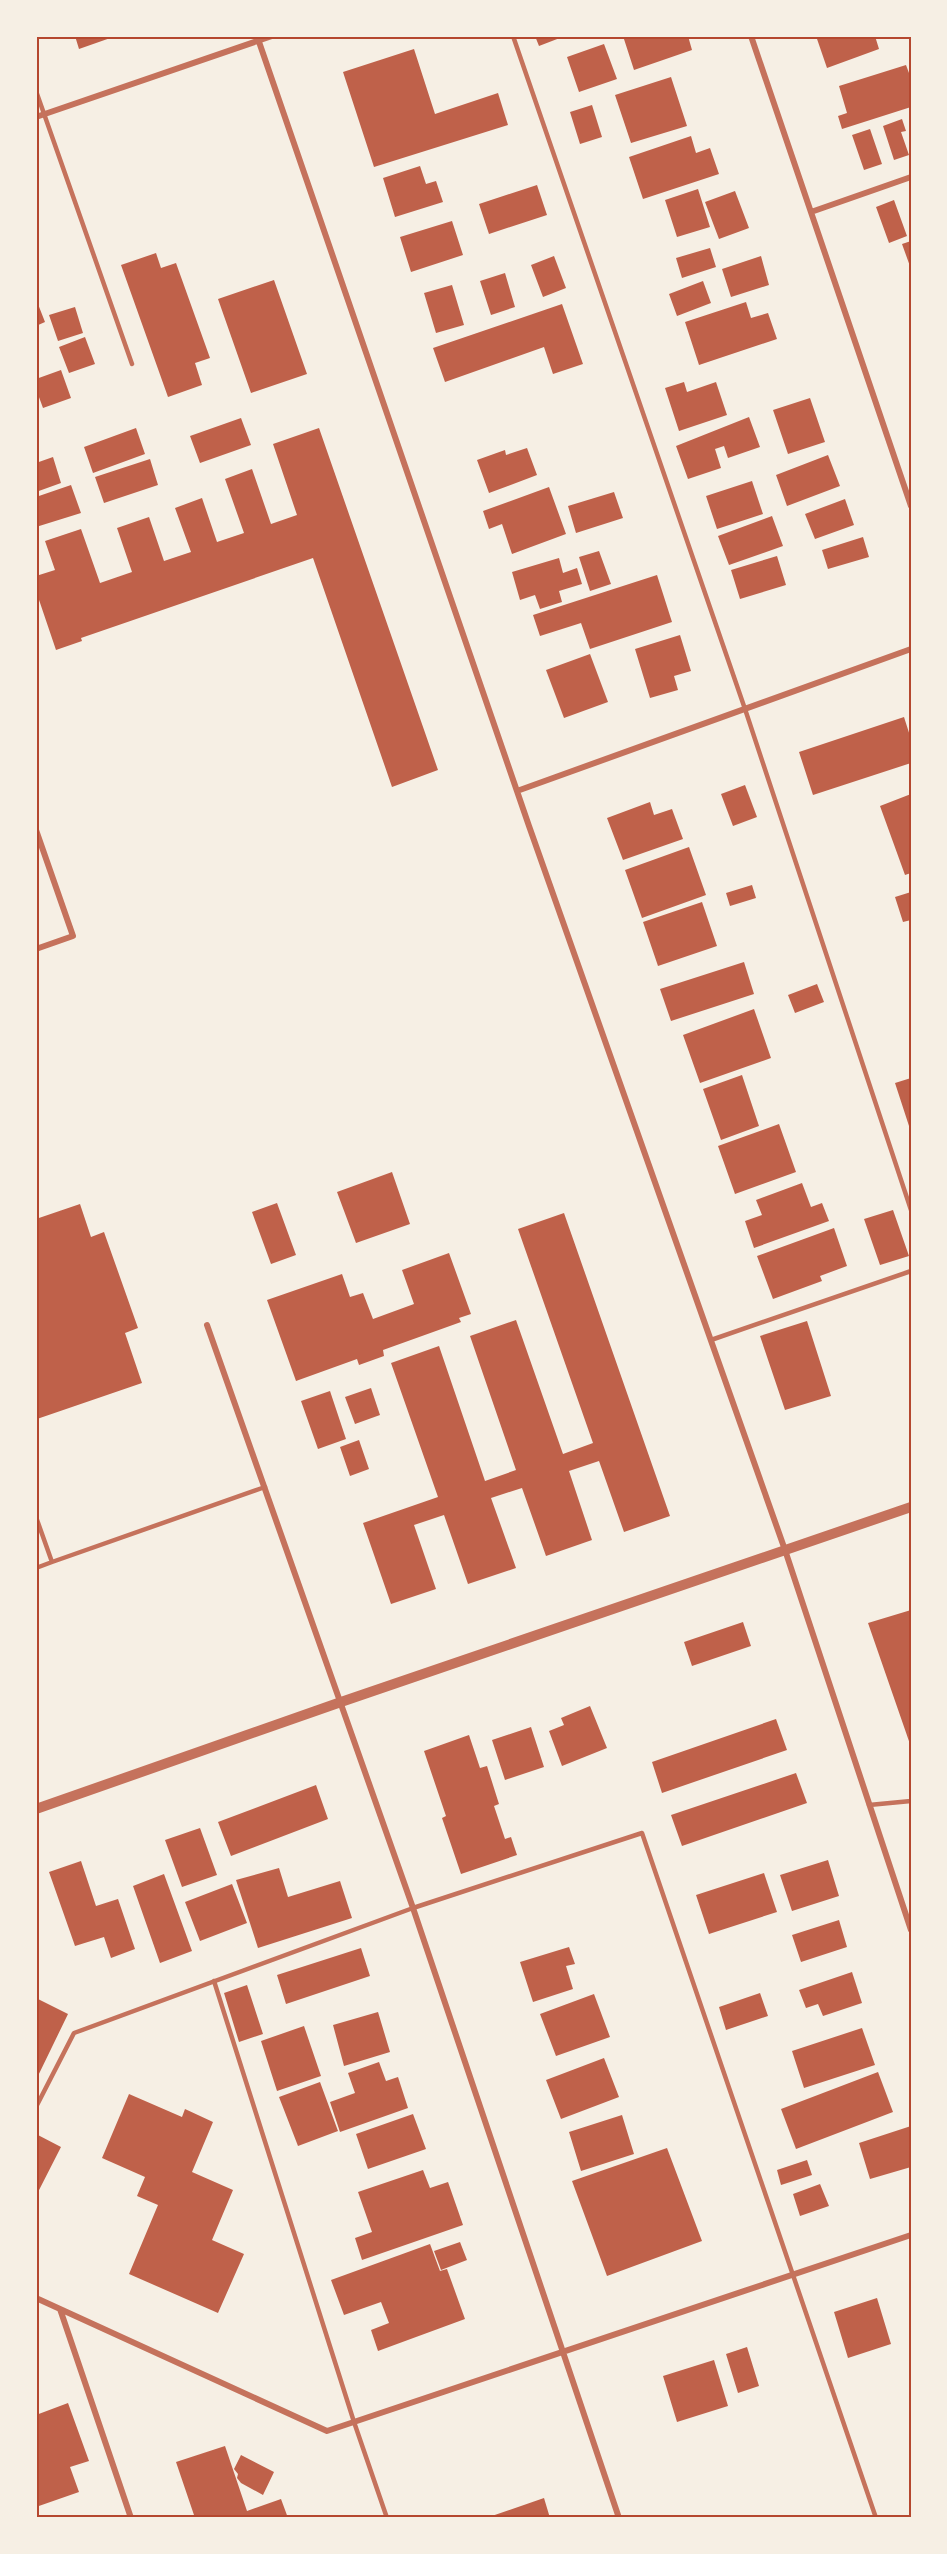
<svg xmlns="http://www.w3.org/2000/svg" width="947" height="2554" viewBox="0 0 947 2554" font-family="'Times New Roman',serif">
  <rect width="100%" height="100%" fill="#f6efe4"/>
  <path fill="#bf614a" d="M75 36H116L79 49Z
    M535 36H565L539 46Z
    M623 36H688L692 50 634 70Z
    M816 36H875L879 49 827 68Z
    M604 44 617 79 579 92 567 57Z
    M414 49 435 114 498 93 508 125 374 167 343 72Z
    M906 65 909 73H911V107L842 129 838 116 847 113 839 86Z
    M671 77 687 126 631 143 615 95Z
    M592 105 602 137 580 144 570 112Z
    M902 119 906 131 901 132 909 155 894 160 883 126Z
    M870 129 882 164 864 170 852 135Z
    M691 136 696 153 710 148 719 174 643 199 629 157Z
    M420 166 426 184 436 181 443 202 395 217 383 178Z
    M537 185 547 215 489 234 479 204Z
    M698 189 710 227 677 237 665 200Z
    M735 191 749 228 719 239 705 202Z
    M894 200 907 236 889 243 876 207Z
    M452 221 463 255 411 272 400 237Z
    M911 241V269L902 244Z
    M710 248 716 267 682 278 676 258Z
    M156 253 161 268 176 263 210 358 195 363 202 385 168 397 121 265Z
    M554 256 566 288 543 297 531 265Z
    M761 256 769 285 731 297 722 269Z
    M505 273 515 307 491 315 480 281Z
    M274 280 307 374 251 393 218 299Z
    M703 281 711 303 677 316 669 294Z
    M452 285 464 325 436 333 424 293Z
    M36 299 45 322 36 326Z
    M746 302 751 318 768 313 777 339 699 365 685 322Z
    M562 304 583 364 553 374 544 347 445 382 433 348Z
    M75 307 83 333 58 341 49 315Z
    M85 337 95 364 69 373 59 347Z
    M61 370 71 398 43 408 36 389V379Z
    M684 382 687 392 716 382 727 415 679 431 665 388Z
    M810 398 825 442 788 454 773 410Z
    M749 417 760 447 728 458 724 446 715 449 721 468 688 479 676 446Z
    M241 418 251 445 200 463 190 436Z
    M136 428 145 454 93 473 84 447Z
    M319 428 438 770 392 787 313 558 81 638 82 641 56 650 36 591V576L55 570 45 541 81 529 100 583 132 572 117 528 149 517 164 561 191 552 175 508 202 498 217 542 244 533 225 479 252 469 271 524 297 515 273 444Z
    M527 448 537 475 489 493 477 460 505 450 506 455Z
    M828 455 840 486 787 506 776 475Z
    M53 457 61 483 36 492V463Z
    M150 459 158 485 104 503 95 477Z
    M752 481 763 514 717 529 706 496Z
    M71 485 81 513 36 527V497Z
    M549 487 566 534 512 554 502 524 489 529 483 511Z
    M614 492 623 518 576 533 568 506Z
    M845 499 854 525 815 539 805 514Z
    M772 516 783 546 729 565 718 536Z
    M863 537 869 557 828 569 822 550Z
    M599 551 611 584 590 591 579 557Z
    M777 556 786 585 740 599 731 570Z
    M559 558 563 573 577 568 582 584 559 591 562 602 540 609 535 595 520 600 512 572Z
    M657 575 672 622 590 649 581 623 540 636 533 615Z
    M680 635 691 671 674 676 678 690 650 698 635 649Z
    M590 654 608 702 564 718 546 670Z
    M904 717 911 739V763L813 795 799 752Z
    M745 785 757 817 733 826 721 794Z
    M911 794V873L905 875 880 806Z
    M650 802 654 815 672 809 683 839 623 860 607 818Z
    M689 847 706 895 642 918 625 870Z
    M752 885 756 898 730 906 726 893Z
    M911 892V920L903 922 895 897Z
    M702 902 717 946 658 966 643 922Z
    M744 962 754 994 671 1021 660 989Z
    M817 984 824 1002 795 1013 788 995Z
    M754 1009 771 1058 700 1083 683 1035Z
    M742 1075 759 1126 721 1140 703 1089Z
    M911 1078V1125L909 1126 895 1083Z
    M779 1124 796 1172 735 1194 718 1146Z
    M392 1172 410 1224 356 1243 337 1192Z
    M802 1183 811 1207 822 1203 829 1221 754 1248 745 1221 762 1215 756 1200Z
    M277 1203 296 1255 271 1264 252 1212Z
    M80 1204 91 1237 104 1232 138 1328 125 1333 142 1383 37 1419 36 1219Z
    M893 1210 909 1256 880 1265 864 1219Z
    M564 1213 670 1516 624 1532 599 1461 569 1471 592 1540 546 1556 522 1488 491 1498 516 1568 468 1584 444 1515 414 1525 436 1589 391 1604 363 1523 438 1497 391 1363 439 1346 485 1481 516 1470 470 1336 516 1320 563 1454 593 1443 518 1229Z
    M834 1228 847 1266 820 1276 822 1281 773 1299 757 1256Z
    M449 1253 471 1314 459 1318 461 1322 383 1350 384 1356 359 1365 357 1359 296 1381 267 1300 342 1274 350 1297 363 1293 373 1319 414 1304 402 1270Z
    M807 1321 831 1396 785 1410 760 1336Z
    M371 1388 380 1415 355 1424 345 1397Z
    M330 1391 346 1439 318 1449 301 1401Z
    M359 1440 369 1469 350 1476 340 1447Z
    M911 1610V1747L868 1623Z
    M743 1622 751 1646 692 1666 684 1642Z
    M590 1706 607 1748 562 1766 549 1731 564 1725 561 1718Z
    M776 1719 787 1750 662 1793 652 1762Z
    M531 1727 544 1767 505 1780 492 1740Z
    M469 1735 480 1768 487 1766 499 1804 494 1806 505 1839 511 1837 517 1855 461 1874 442 1818 446 1816 424 1751Z
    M796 1773 807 1803 682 1846 671 1815Z
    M316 1785 328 1819 231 1856 218 1822Z
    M200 1828 217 1875 182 1887 165 1840Z
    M828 1860 839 1896 792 1911 780 1875Z
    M81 1861 96 1906 118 1899 135 1949 111 1958 104 1937 75 1946 49 1872Z
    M279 1868 288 1897 340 1881 352 1918 258 1948 236 1880Z
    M764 1873 777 1912 709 1934 696 1895Z
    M164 1874 192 1951 160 1963 133 1886Z
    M232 1884 247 1923 200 1941 185 1902Z
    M839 1920 847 1947 801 1962 792 1935Z
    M569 1947 575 1964 566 1966 573 1989 533 2002 520 1962Z
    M361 1948 370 1976 286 2004 277 1975Z
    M852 1972 862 2003 823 2016 818 2004 806 2008 799 1990Z
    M247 1985 263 2034 239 2042 224 1993Z
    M760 1993 768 2016 726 2030 719 2007Z
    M594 1994 610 2037 556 2056 540 2014Z
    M36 1998 68 2014 36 2080Z
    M378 2012 390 2052 344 2066 333 2025Z
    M304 2026 321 2076 277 2091 261 2041Z
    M862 2028 875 2065 804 2088 792 2051Z
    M604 2058 619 2097 561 2119 546 2080Z
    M379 2062 386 2081 398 2077 408 2108 340 2132 330 2102 355 2093 348 2073Z
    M878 2072 893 2112 796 2149 781 2109Z
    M320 2082 338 2131 298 2146 279 2097Z
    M129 2094 182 2117 185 2109 213 2122 192 2172 233 2190 212 2240 244 2254 218 2313 129 2274 158 2205 137 2196 145 2177 102 2158Z
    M413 2114 426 2149 368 2169 356 2134Z
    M622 2115 634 2154 581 2171 569 2132Z
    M911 2126V2167L870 2179 859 2143Z
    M36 2134 61 2147 36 2196Z
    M667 2148 702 2241 607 2276 572 2181Z
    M807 2160 812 2175 781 2185 777 2170Z
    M423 2170 430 2188 448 2182 463 2225 362 2260 355 2238 372 2232 358 2192Z
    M820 2184 829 2206 800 2216 793 2194Z
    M460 2242 467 2260 441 2270 434 2251Z
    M430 2244 440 2271 447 2269 465 2319 378 2351 371 2330 389 2323 381 2302 344 2315 331 2280Z
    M877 2298 891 2344 848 2358 834 2312Z
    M747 2347 759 2386 738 2393 726 2354Z
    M714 2360 728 2406 677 2422 663 2376Z
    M68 2403 89 2461 70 2467 79 2492 36 2507V2415Z
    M225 2446 247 2511 281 2499 288 2518H195L176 2462Z
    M241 2455 274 2472 263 2495 241 2483 237 2478 238 2474 234 2469Z
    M544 2498 550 2518H486Z"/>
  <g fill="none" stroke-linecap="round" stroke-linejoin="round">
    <path stroke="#c5725c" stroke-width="4.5" d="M513 36 745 709 911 1210
      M36 91 132 364
      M711 1340 911 1271
      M36 1517 52 1562 265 1487
      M36 1568 52 1562
      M869 1805 911 1801
      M214 1981 354 2422 387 2518
      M36 2107 74 2033 413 1908 642 1833 876 2518"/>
    <path stroke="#c5725c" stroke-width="6" d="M257 36 529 826 785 1550 911 1930
      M751 36 911 506
      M36 117 272 36
      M811 212 911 177
      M517 791 911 649
      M36 830 73 936 36 949
      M207 1325 413 1908 619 2518
      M36 2298 327 2431 911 2235
      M60 2309 131 2518"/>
    <path stroke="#c5725c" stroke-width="10" d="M36 1809 341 1702 911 1507"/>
  </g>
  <rect width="947" height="2554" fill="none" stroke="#f6efe4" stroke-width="75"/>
  <rect x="38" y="38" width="872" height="2478" fill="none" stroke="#b5482f" stroke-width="2"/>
</svg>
